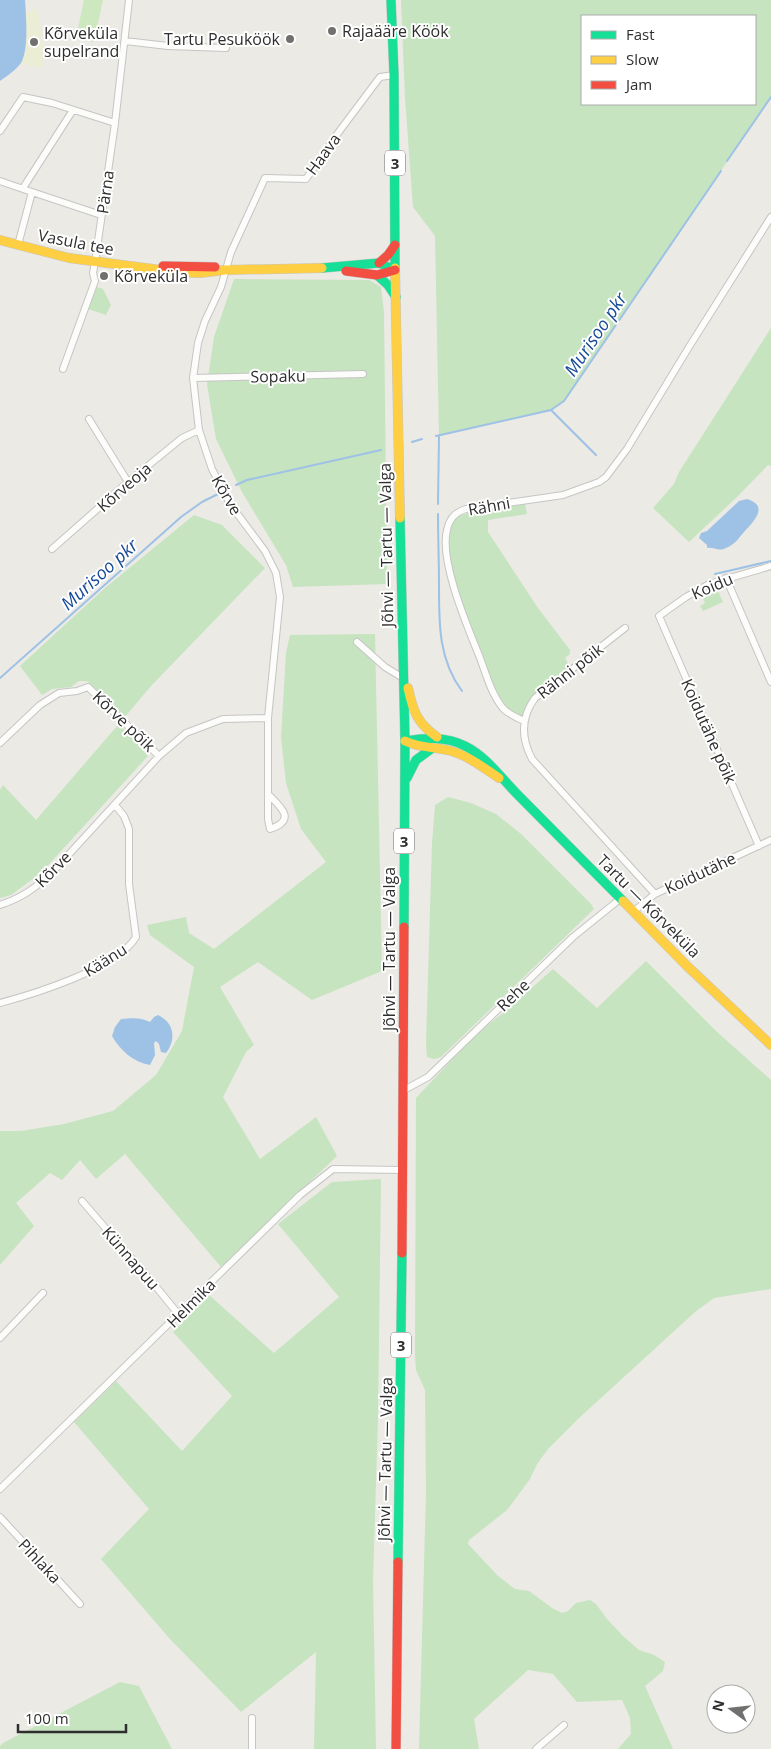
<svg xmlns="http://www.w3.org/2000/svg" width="771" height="1749" viewBox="0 0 771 1749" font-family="'Open Sans',sans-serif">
  <rect width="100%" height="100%" fill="#ebeae4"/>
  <path fill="#c6e4c0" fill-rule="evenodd" d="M401 0H771V97L564 401 551 410 439 436 435 236 413 207 405 98ZM582 16H755V104H582Z
    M234 279 369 280 381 287 384 312 387 584 293 587 286 565 242 492 216 439 207 384 214 337Z
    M97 287 103 289 111 305 106 315 88 309Z
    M771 328V466L768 465 737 497 689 542 653 508 674 484 679 472Z
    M525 504 527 514 488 520V532L538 608 570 650V654L565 658 571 669 535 698 524 721 501 706 466 623 446 549 450 520 467 513Z
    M194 515 222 525 265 568 151 686 124 718 87 681H79L71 687 52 689 42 695 20 666 105 588Z
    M716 587 723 602 703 611 700 606 705 603 701 594Z
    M375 634 382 971 312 1000 258 962 220 987 254 1045 246 1052 223 1097 260 1159 316 1117 337 1156 221 1267 125 1154 96 1179 80 1160 62 1180 50 1173 16 1203 34 1226 0 1265V1131H21L64 1124 113 1111 156 1075 182 1031 194 967 150 935 147 925 186 917 189 933 214 949 326 862 301 829 286 783 281 737 286 653 290 635Z
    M118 725 125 730 148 756 41 873 11 895 0 898V790L3 785 36 820Z
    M448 797 471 803 496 814 521 834 591 904 594 909 441 1057 434 1059 427 1057 426 1043 432 843 435 805Z
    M646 961 717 1032 771 1080V1289L714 1298 695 1312 579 1418 548 1449 537 1464 530 1479 507 1510 469 1540 468 1544 498 1576 515 1589 529 1591 552 1608 562 1613 568 1611 576 1603 590 1600 596 1604 607 1619 623 1636 639 1650 654 1655 665 1662 663 1671 645 1686 673 1749H618L631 1734 630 1718 622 1700 577 1702 553 1674 528 1670 474 1719 479 1749H419L426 1492 425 1390 416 1370 415 1356 416 1098 476 1034 507 1010 553 969 597 1008Z
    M381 1179 378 1418 373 1580 376 1749H314L316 1652 241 1712 170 1639 101 1559 149 1509 74 1422 116 1381 182 1451 232 1396 173 1332 209 1295 274 1353 339 1297 278 1224 332 1182Z
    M120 1682 139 1686 172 1749H0V1746L3 1743Z"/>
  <path fill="#ebedd5" d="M37 7 44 52 43 66 38 68 21 63 26 49V14Z"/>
  <path fill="#cde8be" d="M84 0H103L94 42 76 38Z"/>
  <path fill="#9ec1e6" d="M0 0H25C26 16 29 49 21 63 16 70 7 76 0 81Z
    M747 499C770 506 753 522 744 532 739 538 734 545 726 548 719 552 714 547 707 548V545L699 538 701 533 707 531 739 501Z
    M158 1015C175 1023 176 1040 166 1053L161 1052 159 1044 156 1041 154 1043 155 1055 150 1065C133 1062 120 1050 112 1036L115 1027 121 1019C132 1018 140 1017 150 1022L154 1017Z"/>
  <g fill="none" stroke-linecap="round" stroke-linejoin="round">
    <path stroke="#9ec1e6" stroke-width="2" d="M727 161 771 97
      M552 411 596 455
      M436 436 551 410 564 401 721 171
      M412 442 422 439
      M236 485 247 480 381 450
      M438 504 439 436
      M438 514C438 538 439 561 439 584 439 622 438 659 462 691
      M715 574 771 561
      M0 678 181 517 202 502 218 494"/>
    <g stroke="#c6c5c4" stroke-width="8">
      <path id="street" d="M125 41 168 46 226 48
        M0 131 23 97 52 103 115 123
        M0 181 32 192 18 245
        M23 188 73 110
        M32 192 101 215
        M63 369 95 281 93 273 95 262 115 123 129 0
        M193 378 363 374
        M89 419 128 482
        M52 549 128 482 182 438 199 430
        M726 578 771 682
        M625 628 535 698C521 717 521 738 532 759L655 894
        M357 642 385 667 403 678
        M524 721C516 717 507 714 502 707 491 693 486 674 480 658 468 628 439 561 447 530 449 519 455 512 466 509L563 495 599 482 606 477 627 449 689 347 771 217
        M0 743 40 705 59 693 77 691 88 687 159 756
        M268 794C281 807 297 820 270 829L268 819V718
        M759 846 659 616 686 597 709 584 771 566
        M0 905C21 898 32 890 49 876L159 756 186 733 223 719 268 718 280 597 276 573 265 551 230 504 212 469 199 430 193 378 198 343 205 321 221 287 231 252 265 178 306 179 338 133 380 77 394 75
        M633 912 655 894 771 840
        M0 1003C34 994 118 968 136 937L129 884V829L124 816 115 805
        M404 1090 428 1077 573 937 620 899
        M82 1201 153 1283 179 1315
        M0 1338 43 1293
        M0 1489 300 1195 333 1169 403 1170
        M0 1517 80 1604
        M252 1749V1718
        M536 1749 564 1725"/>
    </g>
    <g stroke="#c6c5c4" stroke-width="10">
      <path id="fast" d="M391 0 394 75 395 268
        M322 268 379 263 395 270
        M378 276 388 285 396 297
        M400 518 405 741 404 927
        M405 741C425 738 446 736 465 746 487 757 501 778 518 795 553 830 588 866 623 901
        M407 778 416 760 431 749
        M398 1562 402 1253"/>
    </g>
    <g stroke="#c6c5c4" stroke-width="10">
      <path id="slow" d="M0 240 69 258 176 272 200 273 225 270 322 268
        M395 268 400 518
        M408 688C413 711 417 723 437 737
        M405 741C420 748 435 747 451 751 469 756 484 768 499 778
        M623 901 687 966 771 1045"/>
    </g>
    <g stroke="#c6c5c4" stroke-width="10">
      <path id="jam" d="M379 263 388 255 395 245
        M163 266 215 267
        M346 271 377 275 395 270
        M402 1253 404 927
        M396 1749 398 1562"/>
    </g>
    <use href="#street" stroke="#fcfcfb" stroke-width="6"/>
    <use href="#fast" stroke="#16e098" stroke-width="9"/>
    <use href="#slow" stroke="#ffcf43" stroke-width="9"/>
    <use href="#jam" stroke="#f24e42" stroke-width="9"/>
  </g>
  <g fill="#70706e" stroke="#fff" stroke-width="2">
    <circle cx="332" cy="31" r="5"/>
    <circle cx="290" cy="39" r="5"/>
    <circle cx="34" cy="42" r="5"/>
    <circle cx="104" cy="276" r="5"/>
  </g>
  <g text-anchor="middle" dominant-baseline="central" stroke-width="4" stroke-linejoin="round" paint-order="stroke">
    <g fill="#fff" stroke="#6d6d6d" stroke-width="1">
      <rect x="385" y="150.5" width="20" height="25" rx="4"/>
      <rect x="394" y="828.5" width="20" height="25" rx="4"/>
      <rect x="391" y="1332.5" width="20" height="25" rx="4"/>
    </g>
    <g font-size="15" font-weight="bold" fill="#2e2e2e">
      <text x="395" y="163">3</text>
      <text x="404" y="841">3</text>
      <text x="401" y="1345">3</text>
    </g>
    <g font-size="16" fill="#2e2e2e" stroke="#fff" text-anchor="start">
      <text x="342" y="31">Rajaääre Köök</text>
      <text x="44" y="33">Kõrveküla<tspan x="44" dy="18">supelrand</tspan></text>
      <text x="280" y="39" text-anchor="end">Tartu Pesuköök</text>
      <text x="114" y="276">Kõrveküla</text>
    </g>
    <g font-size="16" fill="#2e2e2e" stroke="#fff">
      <text transform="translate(323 154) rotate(-54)">Haava</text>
      <text transform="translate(105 192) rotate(-82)">Pärna</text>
      <text transform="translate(76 242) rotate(11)">Vasula tee</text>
      <text transform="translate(278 376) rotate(-1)">Sopaku</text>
      <text transform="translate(124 487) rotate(-41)">Kõrveoja</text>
      <text transform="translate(227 495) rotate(60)">Kõrve</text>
      <text transform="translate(489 506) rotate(-10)">Rähni</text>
      <text transform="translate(386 545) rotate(-91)">Jõhvi — Tartu — Valga</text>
      <text transform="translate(712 586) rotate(-23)">Koidu</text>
      <text transform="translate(570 671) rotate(-38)">Rähni põik</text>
      <text transform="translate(124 721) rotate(44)">Kõrve põik</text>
      <text transform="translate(709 731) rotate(66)">Koidutähe põik</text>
      <text transform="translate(53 869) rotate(-45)">Kõrve</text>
      <text transform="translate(700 873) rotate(-25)">Koidutähe</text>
      <text transform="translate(649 906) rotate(45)">Tartu — Kõrveküla</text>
      <text transform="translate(389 949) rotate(-90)">Jõhvi — Tartu — Valga</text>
      <text transform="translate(105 960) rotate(-32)">Käänu</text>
      <text transform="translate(513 995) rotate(-44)">Rehe</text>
      <text transform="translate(131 1258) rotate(49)">Künnapuu</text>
      <text transform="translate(191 1303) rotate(-45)">Helmika</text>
      <text transform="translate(385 1459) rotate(-89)">Jõhvi — Tartu — Valga</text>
      <text transform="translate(40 1561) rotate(47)">Pihlaka</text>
    </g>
    <g font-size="18" font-style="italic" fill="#174a98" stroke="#fff">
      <text transform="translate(595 334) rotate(-56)">Murisoo pkr</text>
      <text transform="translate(99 574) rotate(-42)">Murisoo pkr</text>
    </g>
  </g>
  <rect x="581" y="15" width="175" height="90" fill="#ffffff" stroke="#ababab"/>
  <rect x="591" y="31" width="25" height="8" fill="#16e098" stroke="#ababab"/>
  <text x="626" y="40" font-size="15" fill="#2e2e2e">Fast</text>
  <rect x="591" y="56" width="25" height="8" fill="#ffcf43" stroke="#ababab"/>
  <text x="626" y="65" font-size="15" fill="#2e2e2e">Slow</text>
  <rect x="591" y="81" width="25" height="8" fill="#f24e42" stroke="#ababab"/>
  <text x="626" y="90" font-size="15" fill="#2e2e2e">Jam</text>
  <g transform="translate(731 1709) rotate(285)"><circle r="24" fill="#ffffff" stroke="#ababab"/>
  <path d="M0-4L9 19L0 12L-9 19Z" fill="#70706e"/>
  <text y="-8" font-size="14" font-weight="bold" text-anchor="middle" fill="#2e2e2e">N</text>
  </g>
  <path d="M18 1724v8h108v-8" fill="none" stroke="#2e2e2e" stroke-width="2.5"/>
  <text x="25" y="1724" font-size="15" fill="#2e2e2e" stroke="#ffffff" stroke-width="4" paint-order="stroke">100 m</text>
</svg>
